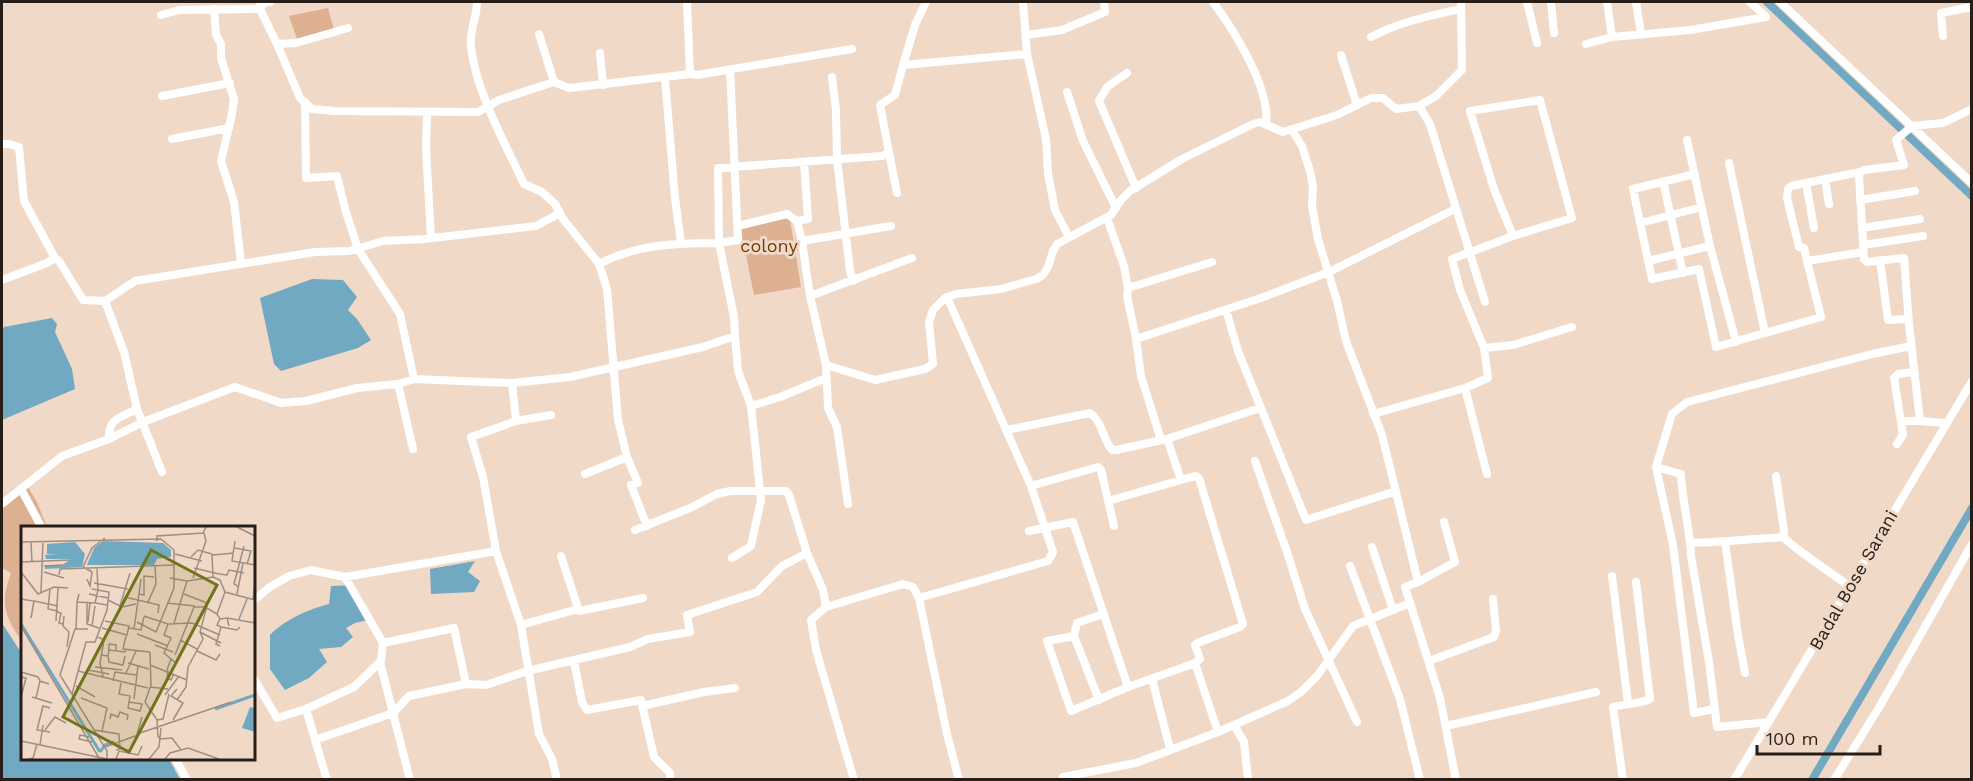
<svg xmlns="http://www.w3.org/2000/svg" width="1973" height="781" viewBox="0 0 1973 781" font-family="'Work Sans',sans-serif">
  <rect width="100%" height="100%" fill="#f1d9c8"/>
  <path fill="#dcb091" d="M328 8 334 30 297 39 289 16Z
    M789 213 801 287 754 295 740 225Z
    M26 484 37 502 47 527 22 528V641C4 616 0 602 11 573L2 568V506Z"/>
  <path fill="#70a9c1" d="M312 279 343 280 357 297 348 310 357 319 371 340 358 348 281 371 274 364 260 298Z
    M52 318 57 324 55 332 72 369 75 389 2 420V330L4 327Z
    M475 561 468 572 480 581 474 592 431 594 430 569Z
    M354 585 368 620 355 623 346 628 353 637 341 647 319 649 327 662 309 678 285 690 270 669V635C284 620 309 609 329 604L331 586Z
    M2 623 22 654V758L169 759 180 779H2Z"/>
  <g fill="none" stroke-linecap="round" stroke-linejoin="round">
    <path stroke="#70a9c1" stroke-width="8" d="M1767 2 1972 196
      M1812 780 1972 508"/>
    <path stroke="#fff" stroke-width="8" d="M260 2V9L277 44 300 98 312 109 334 111 478 112 499 100 554 82 569 88 690 74 697 75 852 49
      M477 2C477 17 469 31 471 47 476 92 505 143 524 184L542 192 555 204 563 219 599 264 607 289 618 420 627 457 638 483 631 485 647 526
      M687 2 690 74
      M926 2 915 25 903 65 1027 54
      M1023 2 1027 54 1046 139 1048 174 1055 210 1069 237
      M1213 2C1234 30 1271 89 1266 125
      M1527 2 1537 43
      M1551 2 1554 33
      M1607 2 1612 37
      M1636 2 1641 34
      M1780 2 1972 183
      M214 9 216 35 221 44V58L234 99 232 114 221 161 234 202 241 263
      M161 15 179 10 260 9 264 3 270 2
      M539 34 554 82
      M1026 35 1062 30 1105 12 1104 2
      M1943 36 1941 13 1972 7
      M1371 37C1399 22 1429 16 1461 9
      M277 44 296 43 348 28
      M1586 44 1612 37 1690 30 1766 17 1750 2
      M600 53 603 85
      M1341 55 1357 105
      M730 70 738 240 719 243 734 317 735 336
      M1127 73 1107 87 1099 101 1136 188
      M832 77 836 110 837 159 850 271 853 281
      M665 78 675 198 681 243
      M1067 92 1083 141 1116 208
      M162 96 230 83
      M305 102 306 178 337 176 345 209 358 249 400 314 414 379
      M1419 106 1430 124 1485 302
      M427 113 426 149 431 238
      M1292 130 1302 146 1310 171 1313 187 1312 206 1318 239 1337 301 1346 341 1382 435 1418 582 1405 587 1440 698 1456 780
      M172 139 229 128
      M1687 140 1710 246 1736 342
      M2 144H9L19 147 24 201 55 258 59 261 83 300 105 301 135 281 315 252 349 251 383 241 424 239 536 226 560 213
      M889 153 897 193
      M1729 163 1765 333
      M1860 172 1791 186 1788 189 1787 198 1799 247 1804 248 1807 261 1863 252
      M1695 174 1633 189 1652 279 1699 269 1716 347 1821 317 1807 261
      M1825 179 1829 204
      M1663 181 1683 273
      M1806 183 1814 228
      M1860 200 1915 191
      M1107 218 1124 266 1128 288 1127 296 1136 339 1141 376 1161 440
      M797 221 808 219 804 162
      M1640 223 1702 207
      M738 226 787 214 797 221 802 241 810 296 826 365 828 408 837 427 848 504
      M1862 228 1920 219
      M802 241 891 226
      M1863 245 1923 236
      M1880 260 1888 320 1908 319
      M1648 261 1710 246
      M599 264C637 244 677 243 719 243L718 168 882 156 889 153 880 105 895 95 903 65
      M2 280 47 263 55 258
      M1128 288 1212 262
      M810 296 912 258
      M105 301 124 352 137 409 162 472
      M1226 310 1238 351 1306 520 1396 491
      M1136 339 1258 299 1329 272 1455 209
      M1484 348 1513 345 1572 327
      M826 365 875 380 925 369 933 364 929 322 933 310 945 298 956 294 1001 289 1036 279 1043 275 1048 267 1053 251 1057 244 1111 215 1120 201 1130 191 1182 159 1253 124 1260 122 1283 132 1337 115 1371 98H1383L1396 109 1419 106 1436 96 1462 70 1461 2
      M512 383 516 421
      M398 384 413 449
      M1465 388 1487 474
      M751 406 780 397 826 378
      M1373 414 1465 388 1488 378 1484 348 1460 290 1452 259 1513 236 1572 218 1540 100 1470 111 1494 189 1513 236
      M551 415 516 421 471 437 483 477 496 551 521 625 539 734 552 759 557 780
      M1901 421H1920
      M1946 423 1920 421 1909 324 1904 258 1867 262 1864 259 1859 176 1860 172 1864 170 1904 165 1896 140 1912 126 1943 123 1972 109
      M1007 430 1090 413C1103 422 1102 438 1112 450H1116L1167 439 1260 408
      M109 439C108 418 120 418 137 409
      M1167 439 1181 480
      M1897 444 1903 435 1894 378 1898 374 1914 372
      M1255 461 1287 552 1305 609 1357 722
      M1656 467 1681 474C1682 502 1690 528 1691 556L1709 662 1717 727 1769 722
      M585 474 627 457
      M1776 476 1784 531 1783 537
      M1031 486 1098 467 1101 470 1114 526
      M21 489 42 528
      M1108 501 1188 478 1196 476 1199 478 1243 624 1240 627 1197 643 1195 645 1200 659 1195 663
      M2 504 62 456 109 439 143 422 235 387 281 403 306 401 357 388 398 384 414 379 512 383 570 377 703 347 735 336 738 371 751 406 761 500 751 546 732 558
      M635 530 690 508 717 494 730 491H786L789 495 807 553 823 590 826 607
      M1029 531 1073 522 1128 687 1195 663 1218 732
      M1725 542 1738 635 1745 673
      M1691 543C1722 542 1752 539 1783 537 1804 556 1828 570 1850 587
      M1372 547 1393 610
      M561 556 579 611 643 598
      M1350 566 1400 699 1420 780
      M1612 576 1628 703
      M1418 582 1455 562 1444 522
      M919 598 1048 561 1053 552 1031 486 947 297
      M254 600 270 587 289 576 311 570 345 577 496 551
      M1103 614 1077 623 1074 636 1047 641 1071 711 1128 687
      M521 625 578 609
      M1074 636 1099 700
      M574 661 582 702 587 710 641 700 654 757 670 773V780
      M1429 661 1494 637 1496 631 1493 599
      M380 662 410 780
      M254 679 277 718 306 709 354 687 381 661 383 643 345 577
      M1152 679 1170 749
      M466 684 486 685 527 671 630 647 648 639 690 632 687 615 757 592 782 566 807 553
      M642 706 704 692 735 688
      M306 709 327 780
      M1714 709 1694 713 1673 545 1656 467 1672 414 1687 402 1872 354 1911 346
      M1234 725 1244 742 1248 780
      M1446 726 1596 692
      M315 740 393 713 409 696 466 684 454 628 383 643
      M175 758 187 780
      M854 780 816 650 811 620 826 607 903 584 913 587 919 598 947 734 959 780
      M1063 780V777L1136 763 1218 732 1288 701 1301 692 1317 676 1353 626 1410 603
      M1623 780 1613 707C1624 704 1641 704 1650 699L1636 582
      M1734 780 1972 381
      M1834 780 1880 706 1972 544"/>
  </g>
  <g text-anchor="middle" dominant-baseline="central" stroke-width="6" stroke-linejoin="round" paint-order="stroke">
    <g font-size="18" fill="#713a01" stroke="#f1d9c8">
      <text x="769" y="245">colony</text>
    </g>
    <g font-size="18" fill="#271e18" stroke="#f1d9c8">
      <text transform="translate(1853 580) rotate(-60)">Badal Bose Sarani</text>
    </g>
  </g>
  <g transform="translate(21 526)">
    <rect width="234" height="234" fill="#f1d9c8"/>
    <path d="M82 15 142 17 150 24V31L136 33 133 39H66L73 22ZM54 16 64 28 61 41 24 43V40L41 39 50 33H25L24 29 36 28H26V18ZM229 181 234 182V206L221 202Z" fill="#70a9c1"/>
    <path fill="none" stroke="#70a9c1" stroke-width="3" d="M0 98 79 226M194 183 234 169M79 226 84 219 93 216"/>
    <path fill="none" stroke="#a08e82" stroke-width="1.5" d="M216 1 234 10M136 15V10L182 7 185 1M214 15 211 35 234 39M0 16 140 13M10 16 11 36M214 22 230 25 226 38M154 28 181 35M192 29 213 27M170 31 177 24 191 28 192 51 199 54 204 66 234 74M0 36 49 34M23 40 41 39M62 41 71 22 84 12M62 41 71 46 69 60 66 53M173 42 198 48 206 49 208 44 223 47M0 46 17 68 33 61 47 62M23 46 43 52M38 49 39 43 154 39M149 52 166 55 192 51M172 52 185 15 183 7M120 53 118 68 123 69V50L133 51M73 57 107 63M218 61 213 58 223 20M29 63 27 83 37 85M71 63 77 64 74 77 86 79M20 66 22 15M204 66 196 88 199 93 206 92 208 100M58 68 56 76 74 77M68 68 87 72M163 68 186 77M216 68 222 37M104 71 138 79 137 87M188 72 179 106 200 117M0 73 13 75 10 92M87 74 101 81 115 78M232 74 234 55M13 75 37 80M66 76V98L78 102M127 76 135 58 134 40M146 77 174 80M99 80 109 47M36 86 40 87 38 97 42 98M43 90 42 100 48 106 46 121M123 90 147 98 171 97 199 109M206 92 234 97M199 93 196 99 200 101 216 104 219 101M218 93 226 73M35 95 37 62M67 96 69 76M116 96 135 106 153 62V24L140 13M153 97 166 55M147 98 143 109 150 112 143 127 150 133M0 100 78 232M71 100 74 80M81 102 106 109 108 100 84 95M108 102 120 104 123 91M55 103 56 76M67 103H54L39 149 86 225V232M113 103 118 68M116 108 147 120M105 110 102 123 129 126M77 111 83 114 79 137 82 151M159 114 176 123M134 119 152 126M199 120 195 118 200 101M88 124V118L95 119V124M176 125 195 134 199 128M129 126 130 159 124 176 136 194M80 129 87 130 88 124 104 126 105 123M154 129 173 81H184L196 88M87 130 88 136 102 139 104 130M107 137 128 143M129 139 166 154M74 141 101 144M67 144 88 148M146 144 150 133 155 137M147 144 146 152 150 154 153 148M57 145 127 162M0 146 17 151 19 155M105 147 115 125M0 151 5 152 0 171M92 155 94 146 115 149M100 157 98 168 109 170 107 182 119 185 121 178 108 176M55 160 74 171M129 161 147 163M51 168 65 116H74L86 84 88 66 77 64 76 42M148 168 142 193 136 194 137 210 139 213 151 212 160 224M144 169 158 150M11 171 31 177M15 172 19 155 28 158M60 172 86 182 81 205M113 173 117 140M156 174 165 161 167 141 182 113 179 106M121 191 116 208 210 176M89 193 90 188 97 191 99 186 107 189 106 194M152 194 162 177 150 170 156 163M24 204 34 191 45 197M73 204 98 208 99 223 95 224M29 206 16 204 22 180 29 182M68 211 59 209 58 213 71 216M0 215 86 233M19 219 22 199M84 221 117 209M7 233 12 232 16 218M95 233 98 225 117 229 121 220M128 233 138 221 140 202M144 233 149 227 167 222 198 233"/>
    <path fill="#70751c" fill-opacity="0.15" stroke="#70751c" stroke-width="3" d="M130 24 196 59 108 226 42 191Z"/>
    <rect width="234" height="234" fill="none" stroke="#271e18" stroke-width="3"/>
  </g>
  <rect width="1973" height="781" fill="none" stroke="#271e18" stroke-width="6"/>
  <path d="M1757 745v9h123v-9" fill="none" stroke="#271e18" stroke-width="3"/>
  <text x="1766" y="745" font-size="18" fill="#271e18" stroke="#f1d9c8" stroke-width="4.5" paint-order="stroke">100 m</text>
</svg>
